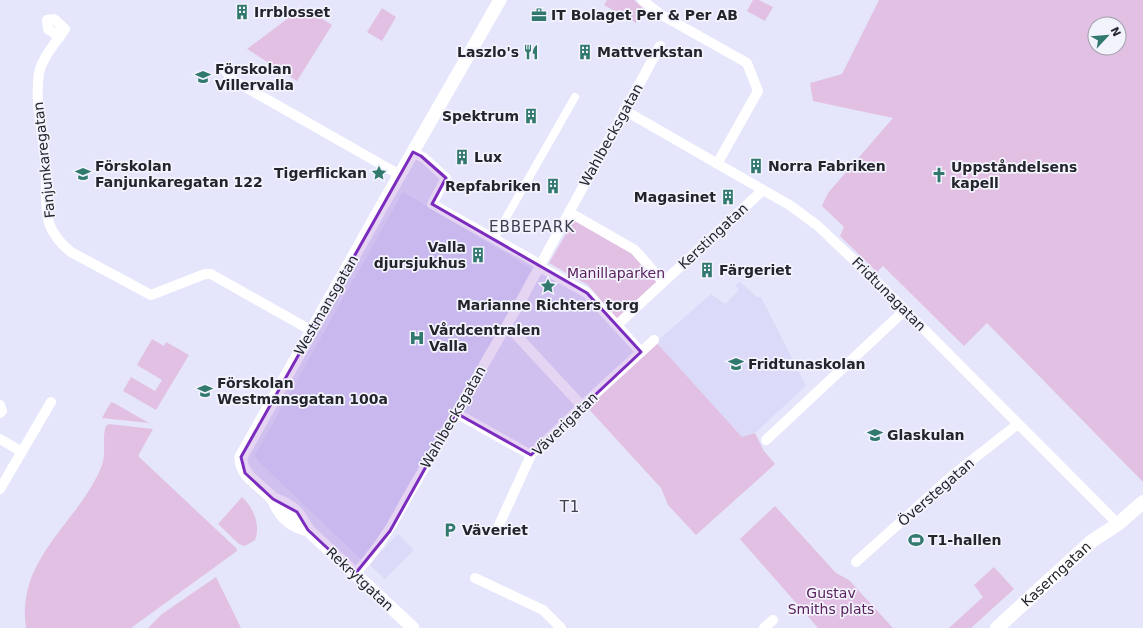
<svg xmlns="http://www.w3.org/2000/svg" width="1143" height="628" viewBox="0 0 1143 628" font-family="'DejaVu Sans',sans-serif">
  <rect width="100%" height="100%" fill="#e5e5fc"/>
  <path fill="#dbdbf9" d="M403 192 533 270 383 536 363 561 258 461 255 455Z
    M740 282 757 297H761L806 386 755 433 742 437 656 342 711 294 725 304 739 290 735 285Z
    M398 534 414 550 385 579 369 564Z"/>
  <path fill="#e2c0e3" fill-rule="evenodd" d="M607 0H634L644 9 636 23 604 5Z
    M753 0H759L773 7 765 21 747 11Z
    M879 0H1143V482L987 323 964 346 883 266 877 272 840 236 844 227 822 206 828 193 893 118 813 101 810 83 842 74ZM1095 24H1119V48H1095Z
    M303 7 332 25 297 81 247 49Z
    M382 8 396 17 382 41 367 32Z
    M576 217 635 250 661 280 618 320 588 285 549 263Z
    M152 339 164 346 166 342 189 355 156 410 123 391 131 377 155 391 162 380 137 365Z
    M656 342 742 437 755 433 764 451 775 464 696 535 668 505 661 488 586 406Z
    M111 402 114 403 149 423 102 418Z
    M109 424 153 429 138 456 236 548 237 551 131 628H26C16 559 75 526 100 470 108 453 101 439 106 426Z
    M242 497C253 507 261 525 255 540L245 546 239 544 218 524Z
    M775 506 836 573 849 580 893 628H818L740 539Z
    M994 567 1014 589 971 628H949L983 597 974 585Z
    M216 577 241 628H148L162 614Z"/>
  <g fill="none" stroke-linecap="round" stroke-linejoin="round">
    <path stroke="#fff" stroke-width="8" d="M494 239 575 97"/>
    <path stroke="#fff" stroke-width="10" d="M642 0 660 14 747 63 758 91 717 164
      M60 37 48 29 47 20 54 19 65 29C56 42 42 58 39 73 34 106 44 136 46 168 47 186 44 205 49 223 53 234 62 245 71 252L151 295 205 274H211L312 331
      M226 71 231 79 400 175
      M624 110 791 206 818 226 879 284 1118 524
      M413 152 424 158 446 178 432 204 541 265
      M569 212 635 250 663 282
      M540 267 587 293 641 352
      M507 325 582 406
      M617 325 763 190
      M0 405 2 411 0 413
      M456 413 531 455
      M0 439 22 452
      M766 440 905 310
      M0 489 51 402
      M499 525 531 455 582 406 654 340
      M856 562 953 475 1018 424
      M355 574C376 551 390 531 404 503L519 304 660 46
      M475 578 543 610 561 628
      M764 628 773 620"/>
    <path stroke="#fff" stroke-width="13" d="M273 499C293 506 298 512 308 530L413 628
      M308 530C295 527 285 521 278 509 276 506 275 501 272 498 261 485 240 476 241 457L383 204 500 0"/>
    <path stroke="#fff" stroke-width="14" id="s1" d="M997 628 1092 541 1118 524 1143 502"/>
  </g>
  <path fill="#7b2cbf" fill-opacity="0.2" stroke="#7b2cbf" stroke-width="3" stroke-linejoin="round" d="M413 152 421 156 446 178 432 204 587 293 641 352 531 455 456 413 390 531 355 574 308 530 297 512 273 499 245 473 241 457Z"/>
  <defs>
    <g id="building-bare" transform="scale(1.2)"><path d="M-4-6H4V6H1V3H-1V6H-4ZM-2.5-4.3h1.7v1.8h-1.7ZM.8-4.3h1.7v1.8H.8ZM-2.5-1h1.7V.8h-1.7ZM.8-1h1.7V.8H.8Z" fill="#31786f" stroke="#f3f3fd" stroke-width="2.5" paint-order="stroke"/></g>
    <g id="office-bare" transform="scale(1.2)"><path d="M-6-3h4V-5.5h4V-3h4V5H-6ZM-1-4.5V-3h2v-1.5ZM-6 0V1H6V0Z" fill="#31786f" stroke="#f3f3fd" stroke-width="2.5" paint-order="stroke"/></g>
    <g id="restaurant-bare" transform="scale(1.2)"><path d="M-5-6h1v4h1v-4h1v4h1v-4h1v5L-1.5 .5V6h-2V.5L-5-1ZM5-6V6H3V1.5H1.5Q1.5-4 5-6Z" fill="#31786f" stroke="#f3f3fd" stroke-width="2.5" paint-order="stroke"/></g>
    <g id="school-bare" transform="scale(1.2)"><path d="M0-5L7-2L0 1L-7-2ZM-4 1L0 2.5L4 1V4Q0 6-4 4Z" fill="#31786f" stroke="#f3f3fd" stroke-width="2.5" paint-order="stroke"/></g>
    <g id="sight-bare" transform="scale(1.2)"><path d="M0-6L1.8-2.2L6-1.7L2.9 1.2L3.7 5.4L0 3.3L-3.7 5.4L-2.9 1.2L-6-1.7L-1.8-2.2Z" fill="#31786f" stroke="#f3f3fd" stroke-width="2.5" paint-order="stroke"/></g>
    <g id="church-bare" transform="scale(1.2)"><path d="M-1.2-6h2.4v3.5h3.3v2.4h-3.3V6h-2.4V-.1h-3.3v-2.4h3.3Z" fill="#31786f" stroke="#f3f3fd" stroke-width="2.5" paint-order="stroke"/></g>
    <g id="hospital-bare" transform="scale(1.2)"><path d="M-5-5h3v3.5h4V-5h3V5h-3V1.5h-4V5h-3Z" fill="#31786f" stroke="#f3f3fd" stroke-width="2.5" paint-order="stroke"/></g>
    <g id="parking-bare" transform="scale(1.2)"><path d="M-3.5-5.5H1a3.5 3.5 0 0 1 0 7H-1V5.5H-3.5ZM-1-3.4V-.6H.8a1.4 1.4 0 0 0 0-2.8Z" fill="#31786f" stroke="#f3f3fd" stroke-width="2.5" paint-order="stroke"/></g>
    <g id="stadium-bare" transform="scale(1.2)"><path d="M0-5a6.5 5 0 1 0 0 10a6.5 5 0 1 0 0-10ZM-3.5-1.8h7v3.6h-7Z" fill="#31786f" stroke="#f3f3fd" stroke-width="2.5" paint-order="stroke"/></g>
  </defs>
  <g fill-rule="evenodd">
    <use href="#building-bare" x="242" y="12"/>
    <use href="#office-bare" x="539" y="15"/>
    <use href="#restaurant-bare" x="531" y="52"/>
    <use href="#building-bare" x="585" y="52"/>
    <use href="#school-bare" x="203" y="77"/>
    <use href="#building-bare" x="531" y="116"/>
    <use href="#building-bare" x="462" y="157"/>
    <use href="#building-bare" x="756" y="166"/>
    <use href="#sight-bare" x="379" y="173"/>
    <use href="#school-bare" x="83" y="174"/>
    <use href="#church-bare" x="939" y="175"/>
    <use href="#building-bare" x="553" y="186"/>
    <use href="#building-bare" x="728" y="197"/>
    <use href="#building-bare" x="478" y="255"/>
    <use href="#building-bare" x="707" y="270"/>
    <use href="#sight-bare" x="548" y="286"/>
    <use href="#hospital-bare" x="417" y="338"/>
    <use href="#school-bare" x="736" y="364"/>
    <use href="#school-bare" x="205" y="391"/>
    <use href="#school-bare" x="875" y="435"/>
    <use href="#parking-bare" x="450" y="530"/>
    <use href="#stadium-bare" x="916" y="540"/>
  </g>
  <g text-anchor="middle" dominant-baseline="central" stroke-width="3.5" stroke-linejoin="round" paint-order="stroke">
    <g font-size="14" font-weight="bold" fill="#24242c" stroke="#f3f3fd" text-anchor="start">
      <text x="254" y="12">Irrblosset</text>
      <text x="551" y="15">IT Bolaget Per &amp; Per AB</text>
      <text x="519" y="52" text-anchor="end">Laszlo's</text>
      <text x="597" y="52">Mattverkstan</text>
      <text x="215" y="69">Förskolan<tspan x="215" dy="16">Villervalla</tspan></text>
      <text x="519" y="116" text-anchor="end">Spektrum</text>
      <text x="474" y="157">Lux</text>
      <text x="95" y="166">Förskolan<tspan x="95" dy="16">Fanjunkaregatan 122</tspan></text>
      <text x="768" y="166">Norra Fabriken</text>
      <text x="951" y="167">Uppståndelsens<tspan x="951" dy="16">kapell</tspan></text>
      <text x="367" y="173" text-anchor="end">Tigerflickan</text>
      <text x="541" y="186" text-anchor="end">Repfabriken</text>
      <text x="716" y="197" text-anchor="end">Magasinet</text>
      <text x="466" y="247" text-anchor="end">Valla<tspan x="466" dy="16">djursjukhus</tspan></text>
      <text x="719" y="270">Färgeriet</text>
      <text x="548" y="305" text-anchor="middle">Marianne Richters torg</text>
      <text x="429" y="330">Vårdcentralen<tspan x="429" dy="16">Valla</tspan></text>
      <text x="748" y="364">Fridtunaskolan</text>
      <text x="217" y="383">Förskolan<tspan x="217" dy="16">Westmansgatan 100a</tspan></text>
      <text x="887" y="435">Glaskulan</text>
      <text x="462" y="530">Väveriet</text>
      <text x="928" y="540">T1-hallen</text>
    </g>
    <g font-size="14" fill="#24242c" stroke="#f3f3fd">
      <text transform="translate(611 135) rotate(-61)">Wahlbecksgatan</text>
      <text transform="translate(44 160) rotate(-96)">Fanjunkaregatan</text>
      <text transform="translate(713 236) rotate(-43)">Kerstingatan</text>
      <text transform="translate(889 294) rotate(45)">Fridtunagatan</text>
      <text transform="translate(326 305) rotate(-60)">Westmansgatan</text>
      <text transform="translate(453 417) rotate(-60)">Wahlbecksgatan</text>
      <text transform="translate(565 424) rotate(-44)">Väverigatan</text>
      <text transform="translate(936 492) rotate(-41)">Överstegatan</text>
      <text stroke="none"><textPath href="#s1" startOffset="80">Kaserngatan</textPath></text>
      <text transform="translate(360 579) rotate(43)">Rekrytgatan</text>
    </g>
    <g font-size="14" fill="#5a215d" stroke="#f3f3fd">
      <text x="616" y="273">Manillaparken</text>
      <text x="831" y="593">Gustav<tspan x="831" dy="16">Smiths plats</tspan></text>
    </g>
    <g font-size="15" letter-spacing="1" fill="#3f3f51" stroke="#f3f3fd">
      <text x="532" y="227">EBBEPARK</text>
      <text x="570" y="507">T1</text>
    </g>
  </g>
  <g transform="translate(1107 36) rotate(64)"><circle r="19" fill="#f3f3fd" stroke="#a0a0a9"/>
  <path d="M0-3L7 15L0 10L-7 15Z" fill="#31786f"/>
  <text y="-6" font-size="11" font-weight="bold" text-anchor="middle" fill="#24242c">N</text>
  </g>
</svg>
